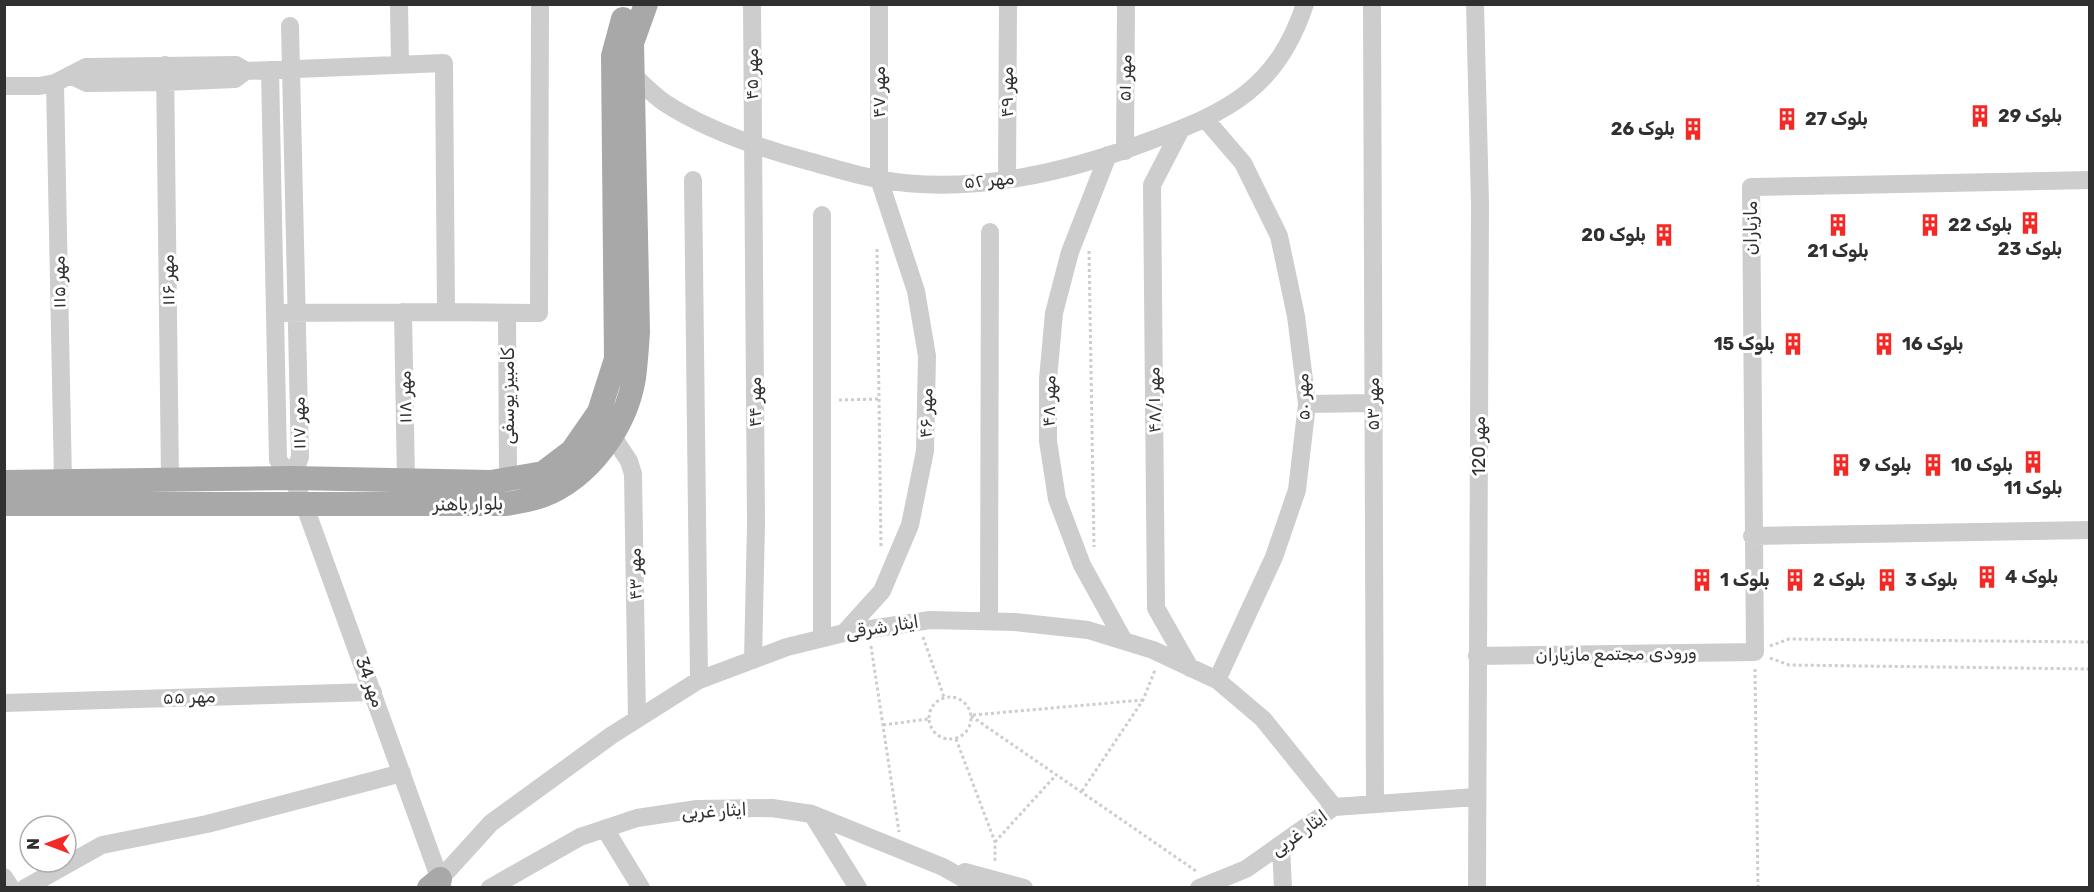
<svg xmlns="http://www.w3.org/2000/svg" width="2094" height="892" viewBox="0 0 2094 892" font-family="Rubik,'Noto Naskh Arabic',sans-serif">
  <rect width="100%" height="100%" fill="#fff"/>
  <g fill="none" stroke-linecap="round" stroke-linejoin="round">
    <path stroke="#cdcdcd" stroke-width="3" stroke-dasharray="3 3" stroke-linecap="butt" d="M877 249 881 547
      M1089 251 1094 547
      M839 400 879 399
      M923 637 944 697
      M871 646 899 832
      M1770 646 1789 639 2090 642
      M1770 658 1789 665 2090 669
      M1755 669 1758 888
      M929 718a21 21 0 1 1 42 0a21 21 0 1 1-42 0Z
      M973 715 1143 700
      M971 716 1196 871
      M883 725 928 719
      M956 739 995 842V862
      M1082 791 1143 700 1155 670
      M995 842 1056 775"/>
    <path stroke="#cdcdcd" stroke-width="18" d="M399 4 400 64
      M752 4 756 524 753 660
      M1372 4 1375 804
      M1475 4 1480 204 1477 888
      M290 26 300 457 292 478
      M165 65 170 479
      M270 70 278 460 292 478 304 504 443 888
      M631 73C642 83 653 95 665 103 708 131 759 148 808 161 831 167 854 175 878 179 967 196 1066 173 1149 141 1228 112 1277 89 1305 4
      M70 75 87 83 165 82 235 79 246 71
      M55 83 63 481
      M4 86H39L55 83 86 67 236 65 246 71 444 63 446 312 275 313
      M1206 120 1243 163 1279 236 1296 316 1307 404 1297 490 1274 557 1217 680
      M1181 129 1152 185 1156 608 1190 668
      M1125 151 1126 4
      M1108 155 1070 252 1054 313 1048 379V441L1057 499 1082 565 1124 641
      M1007 179 1008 4
      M693 180 699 680
      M403 312 406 481
      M446 312 539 313 540 4
      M507 313 508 479
      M1307 404 1373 403
      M611 434 629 461 633 474 637 719
      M1752 536 2090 530
      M989 621 990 232
      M844 633 882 591 910 525 925 451 927 356 916 291 879 179V4
      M822 638V215
      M1477 656 1755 652 1751 187 2090 180
      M4 703 373 692
      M812 814 858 888
      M605 829 641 888
      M1281 846 1283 888
      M965 872 1024 888
      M4 877 11 888
      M440 879 491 823 612 735 699 680 787 647 844 633 930 620 1015 622 1088 630 1153 650 1217 680 1263 719 1334 807
      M25 888 102 845 207 824 402 773
      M490 888 580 837 637 818 697 809 772 808 812 814 943 867 980 888
      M1199 888 1246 869 1334 807 1476 797"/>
    <path stroke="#a8a8a8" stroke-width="24" d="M4 482 292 478 491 482 543 473 572 451 599 412 616 359 613 56 623 19
      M4 504H506C518 502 531 500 542 496 589 478 626 427 634 378 636 363 637 347 638 332L632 43 646 4
      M429 888 440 879"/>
  </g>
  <defs>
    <g id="building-bare" transform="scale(1.8)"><path d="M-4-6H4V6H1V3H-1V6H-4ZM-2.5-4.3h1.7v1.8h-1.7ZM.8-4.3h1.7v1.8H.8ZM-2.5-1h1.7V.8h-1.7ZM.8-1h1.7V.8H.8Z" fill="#f32926" stroke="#fff" stroke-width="2.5" paint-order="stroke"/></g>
  </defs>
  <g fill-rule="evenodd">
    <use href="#building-bare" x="1980" y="116"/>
    <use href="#building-bare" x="1787" y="119"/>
    <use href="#building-bare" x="1693" y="129"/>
    <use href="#building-bare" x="2030" y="223"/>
    <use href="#building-bare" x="1838" y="225"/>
    <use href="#building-bare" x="1930" y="225"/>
    <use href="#building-bare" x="1664" y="235"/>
    <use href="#building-bare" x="1793" y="344"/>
    <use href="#building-bare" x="1884" y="344"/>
    <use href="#building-bare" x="2033" y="462"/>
    <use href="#building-bare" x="1841" y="465"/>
    <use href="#building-bare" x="1933" y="465"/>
    <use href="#building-bare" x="1987" y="577"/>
    <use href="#building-bare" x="1702" y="580"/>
    <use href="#building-bare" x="1795" y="580"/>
    <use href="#building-bare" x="1887" y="580"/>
  </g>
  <g text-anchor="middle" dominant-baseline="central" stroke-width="6" stroke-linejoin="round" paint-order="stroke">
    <g font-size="18" fill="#303030" stroke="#fff">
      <text transform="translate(752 74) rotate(-90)">مهر ۴۵</text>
      <text transform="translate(1125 78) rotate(-89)">مهر ۵۱</text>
      <text transform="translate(879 92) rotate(-90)">مهر ۴۷</text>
      <text transform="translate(1007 92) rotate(-90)">مهر ۴۹</text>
      <text transform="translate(989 180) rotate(-5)">مهر ۵۲</text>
      <text transform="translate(1751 228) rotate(-90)">مازیاران</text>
      <text transform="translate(168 280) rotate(-91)">مهر ۱۱۶</text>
      <text transform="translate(59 282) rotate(-91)">مهر ۱۱۵</text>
      <text transform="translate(508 396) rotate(-90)">کامبیز یوسفی</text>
      <text transform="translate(405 397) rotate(-91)">مهر ۱۱۸</text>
      <text transform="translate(1303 397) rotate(-92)">مهر ۵۰</text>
      <text transform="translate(1154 400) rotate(-91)">مهر ۴۸/۱</text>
      <text transform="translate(1049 401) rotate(-89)">مهر ۴۸</text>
      <text transform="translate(755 402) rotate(-90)">مهر ۴۴</text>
      <text transform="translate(1373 404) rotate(-90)">مهر ۵۳</text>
      <text transform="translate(926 413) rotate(-89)">مهر ۴۶</text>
      <text transform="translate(299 423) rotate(-91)">مهر ۱۱۷</text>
      <text transform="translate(1479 446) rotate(-90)">مهر 120</text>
      <text transform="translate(468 504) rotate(-1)">بلوار باهنر</text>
      <text transform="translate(635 574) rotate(-91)">مهر ۴۳</text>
      <text transform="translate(882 627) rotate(-9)">ایثار شرقی</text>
      <text transform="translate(1616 654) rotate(-1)">ورودی مجتمع مازیاران</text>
      <text transform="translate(370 682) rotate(70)">مهر 34</text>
      <text transform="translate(189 697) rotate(-2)">مهر ۵۵</text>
      <text transform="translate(714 811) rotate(-3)">ایثار غربی</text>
      <text transform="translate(1299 833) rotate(-36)">ایثار غربی</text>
    </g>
    <g font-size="18" font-weight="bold" fill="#303030" stroke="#fff" text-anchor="start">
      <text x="1998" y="116">بلوک 29</text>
      <text x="1805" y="119">بلوک 27</text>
      <text x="1675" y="129" text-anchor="end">بلوک 26</text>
      <text x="1948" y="225">بلوک 22</text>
      <text x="1646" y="235" text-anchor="end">بلوک 20</text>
      <text x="2030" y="249" text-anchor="middle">بلوک 23</text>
      <text x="1838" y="251" text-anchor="middle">بلوک 21</text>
      <text x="1775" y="344" text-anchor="end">بلوک 15</text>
      <text x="1902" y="344">بلوک 16</text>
      <text x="1859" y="465">بلوک 9</text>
      <text x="1951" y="465">بلوک 10</text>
      <text x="2033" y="488" text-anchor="middle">بلوک 11</text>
      <text x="2005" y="577">بلوک 4</text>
      <text x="1720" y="580">بلوک 1</text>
      <text x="1813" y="580">بلوک 2</text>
      <text x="1905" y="580">بلوک 3</text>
    </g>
  </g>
  <rect width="2094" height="892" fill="none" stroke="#303030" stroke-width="12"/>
  <g transform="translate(48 844) rotate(270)"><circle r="28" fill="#ffffff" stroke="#acacac" stroke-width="1.5"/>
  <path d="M0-4.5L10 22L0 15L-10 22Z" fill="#f32926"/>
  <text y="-9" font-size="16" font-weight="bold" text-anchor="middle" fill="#303030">N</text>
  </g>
</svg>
